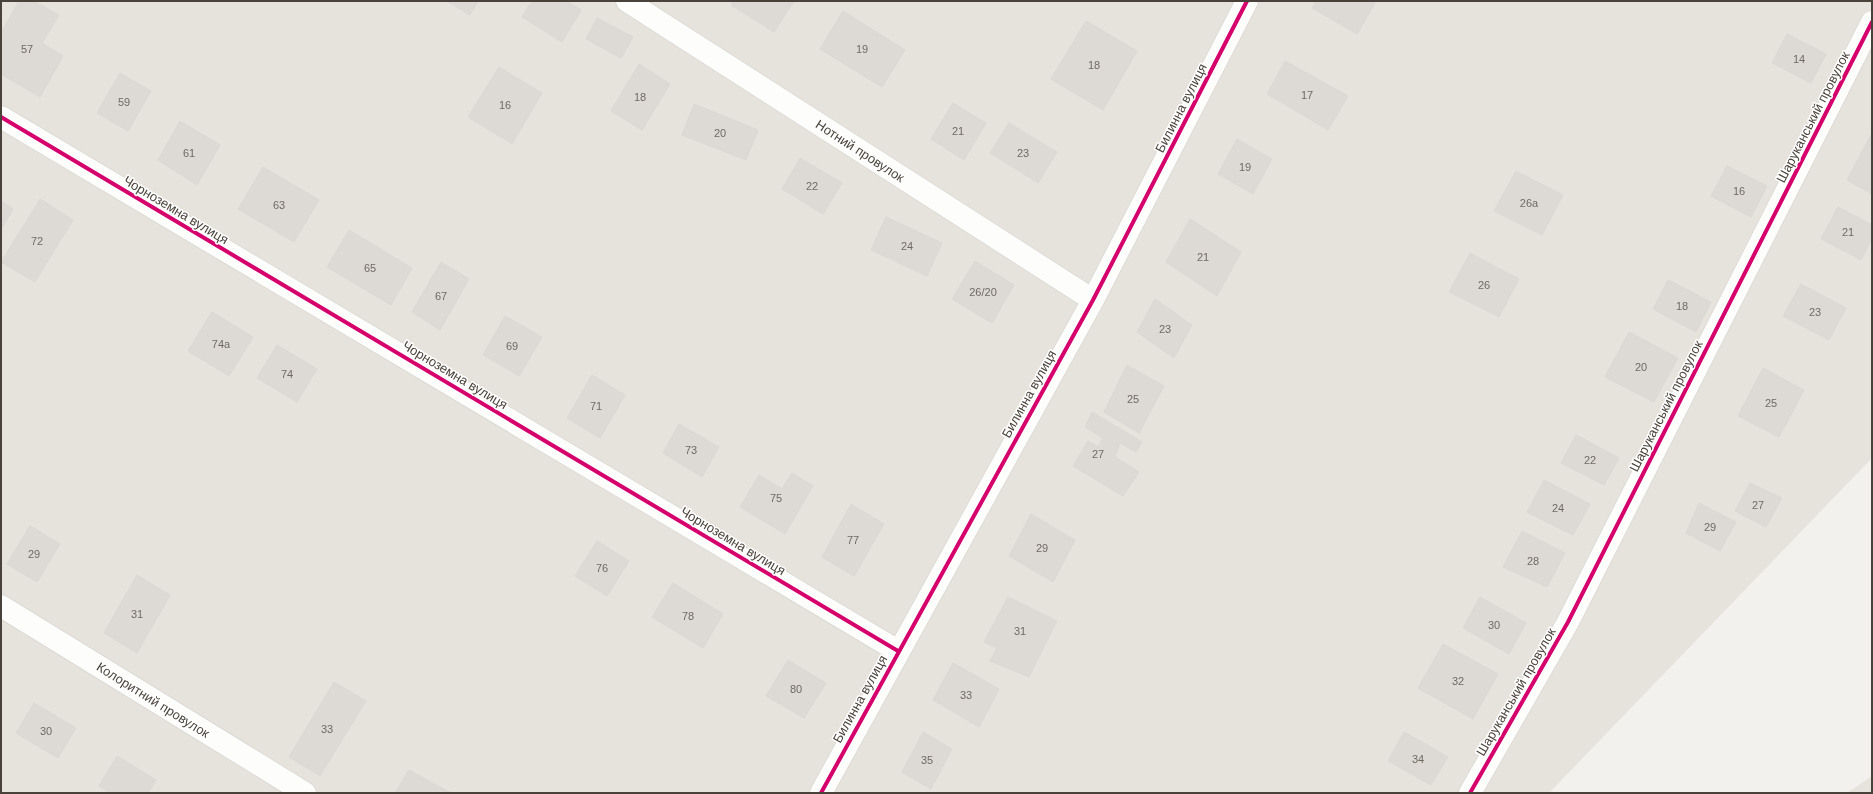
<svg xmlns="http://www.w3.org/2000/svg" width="1873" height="794" viewBox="0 0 1873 794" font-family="Arial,sans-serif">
  <rect width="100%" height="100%" fill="#f3f1ee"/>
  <path fill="#e6e2dc" d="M1 1H1872V458L1549 793H1Z
    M1872 776V793H1847Z"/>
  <path fill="#dddad6" stroke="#dbd8d4" d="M19 1H33L59 15 42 43 63 56 40 97 1 74V33Z
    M447 1H478L470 15Z
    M532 1H566L581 10 562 42 522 17Z
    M734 1H794L774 32 731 5Z
    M1316 1H1376L1357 34 1312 8Z
    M843 11 905 50 882 87 820 49Z
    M597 18 633 37 621 58 586 39Z
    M1086 21 1137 51 1103 110 1051 79Z
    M1787 34 1826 54 1811 83 1772 63Z
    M1285 61 1348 96 1328 130 1267 94Z
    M639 64 670 84 642 130 611 111Z
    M499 67 542 93 512 144 468 117Z
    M120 73 151 91 128 131 97 113Z
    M953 103 986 123 964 160 931 139Z
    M694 104 758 130 746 160 682 135Z
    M180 121 220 145 197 185 158 160Z
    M1009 123 1057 152 1038 183 990 153Z
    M1872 133V194L1847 180Z
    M1237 139 1272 159 1253 194 1218 174Z
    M800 158 842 183 823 214 782 189Z
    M1727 166 1767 186 1751 217 1711 196Z
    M263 167 319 200 294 242 238 209Z
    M1516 171 1563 195 1542 235 1494 211Z
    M40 199 73 220 35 282 1 262Z
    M1 201 13 209 1 229Z
    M1838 207 1872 225V239L1861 260 1821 239Z
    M886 217 942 243 927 276 871 250Z
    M1190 219 1241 252 1217 296 1166 262Z
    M349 230 412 268 391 305 327 267Z
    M1470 253 1519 279 1499 317 1449 292Z
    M975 261 1014 285 992 323 952 299Z
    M441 262 469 279 440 330 412 312Z
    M1668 280 1711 302 1696 332 1653 309Z
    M1801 284 1846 308 1829 340 1783 316Z
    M1155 299 1192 325 1174 358 1137 332Z
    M212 312 253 337 229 376 188 351Z
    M505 316 542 337 519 376 483 355Z
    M1629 332 1678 358 1654 402 1605 377Z
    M277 345 317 369 297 402 257 378Z
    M1127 365 1164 386 1139 433 1104 412Z
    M1763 368 1804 390 1779 437 1738 416Z
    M592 375 625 395 600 438 567 418Z
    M1092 412 1142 442 1136 452 1120 443 1115 457 1139 472 1123 496 1073 466 1088 441 1098 447 1103 438 1085 427Z
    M679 424 719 447 702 477 663 453Z
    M1576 435 1619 458 1604 485 1561 463Z
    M792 473 813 486 785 534 740 507 759 475 782 489Z
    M1544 480 1590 504 1573 535 1527 512Z
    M1750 483 1782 498 1766 527 1735 511Z
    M1699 503 1736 522 1720 551 1686 533Z
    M851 504 884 524 854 576 822 557Z
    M1031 514 1075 540 1053 582 1009 556Z
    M30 526 60 544 37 582 7 564Z
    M1522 531 1565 553 1547 587 1503 567Z
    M597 541 629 561 607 596 575 576Z
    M137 575 170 595 137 653 104 633Z
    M673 583 723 614 703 648 652 617Z
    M1008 597 1057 621 1029 677 990 661 997 648 984 642Z
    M1480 597 1526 623 1509 654 1463 628Z
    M1443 644 1498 674 1473 719 1418 688Z
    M788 660 826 683 804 718 766 696Z
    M953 663 999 689 979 727 933 700Z
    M334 682 366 701 320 776 289 757Z
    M34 703 76 728 58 758 16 733Z
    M923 732 952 749 931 789 902 772Z
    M1404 732 1448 757 1431 785 1388 761Z
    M117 756 156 780 148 793H110L99 786Z
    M409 770 451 793H395Z"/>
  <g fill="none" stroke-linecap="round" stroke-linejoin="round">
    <g stroke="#d1cfcc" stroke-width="23">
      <path id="street" d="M627 1 1093 300
        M1 117 898 651
        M1 606 305 793
        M821 793 1093 300 1247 1
        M1470 793 1568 622 1872 22"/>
    </g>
    <use href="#street" stroke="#fdfdfc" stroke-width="22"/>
    <g stroke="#fff" stroke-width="6">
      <path id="cycleway" d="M1 117 898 651
        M821 793 1093 300 1247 1
        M1470 793 1568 622 1872 22"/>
    </g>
    <use href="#cycleway" stroke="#d6006c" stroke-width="4"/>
  </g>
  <g text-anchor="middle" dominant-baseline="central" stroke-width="3" stroke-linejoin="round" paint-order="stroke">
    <g font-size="11" fill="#6f6962">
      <text x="27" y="49">57</text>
      <text x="862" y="49">19</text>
      <text x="1799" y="59">14</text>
      <text x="1094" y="65">18</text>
      <text x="1307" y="95">17</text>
      <text x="640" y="97">18</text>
      <text x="124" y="102">59</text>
      <text x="505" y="105">16</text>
      <text x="958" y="131">21</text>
      <text x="720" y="133">20</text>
      <text x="189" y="153">61</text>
      <text x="1023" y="153">23</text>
      <text x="1245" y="167">19</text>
      <text x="812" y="186">22</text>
      <text x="1739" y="191">16</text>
      <text x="1529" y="203">26а</text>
      <text x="279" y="205">63</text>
      <text x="1848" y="232">21</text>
      <text x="37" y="241">72</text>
      <text x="907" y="246">24</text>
      <text x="1203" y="257">21</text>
      <text x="370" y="268">65</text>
      <text x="1484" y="285">26</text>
      <text x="983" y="292">26/20</text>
      <text x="441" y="296">67</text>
      <text x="1682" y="306">18</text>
      <text x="1815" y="312">23</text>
      <text x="1165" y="329">23</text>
      <text x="221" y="344">74а</text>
      <text x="512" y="346">69</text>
      <text x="1641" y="367">20</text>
      <text x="287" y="374">74</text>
      <text x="1133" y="399">25</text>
      <text x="1771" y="403">25</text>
      <text x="596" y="406">71</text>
      <text x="691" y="450">73</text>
      <text x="1098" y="454">27</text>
      <text x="1590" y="460">22</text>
      <text x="776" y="498">75</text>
      <text x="1758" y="505">27</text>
      <text x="1558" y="508">24</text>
      <text x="1710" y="527">29</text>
      <text x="853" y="540">77</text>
      <text x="1042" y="548">29</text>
      <text x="34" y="554">29</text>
      <text x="1533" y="561">28</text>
      <text x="602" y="568">76</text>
      <text x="137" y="614">31</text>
      <text x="688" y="616">78</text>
      <text x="1494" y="625">30</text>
      <text x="1020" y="631">31</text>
      <text x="1458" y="681">32</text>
      <text x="796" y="689">80</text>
      <text x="966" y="695">33</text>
      <text x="327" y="729">33</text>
      <text x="46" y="731">30</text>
      <text x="1418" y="759">34</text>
      <text x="927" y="760">35</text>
    </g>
    <g font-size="13" fill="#49423a" stroke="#fff">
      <text transform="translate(1181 108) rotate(-63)">Билинна вулиця</text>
      <text transform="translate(1813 117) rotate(-63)">Шаруканський провулок</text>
      <text transform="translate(860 151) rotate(33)">Нотний провулок</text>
      <text transform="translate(176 210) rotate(31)">Чорноземна вулиця</text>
      <text transform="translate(455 375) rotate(31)">Чорноземна вулиця</text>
      <text transform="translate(1029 394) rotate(-61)">Билинна вулиця</text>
      <text transform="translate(1666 406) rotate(-63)">Шаруканський провулок</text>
      <text transform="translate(733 541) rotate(31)">Чорноземна вулиця</text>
      <text transform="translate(1516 692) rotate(-60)">Шаруканський провулок</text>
      <text transform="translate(860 699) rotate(-61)">Билинна вулиця</text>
      <text transform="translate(153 700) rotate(32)">Колоритний провулок</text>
    </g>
  </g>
  <rect width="1873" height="794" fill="none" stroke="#49423a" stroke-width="4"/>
</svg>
